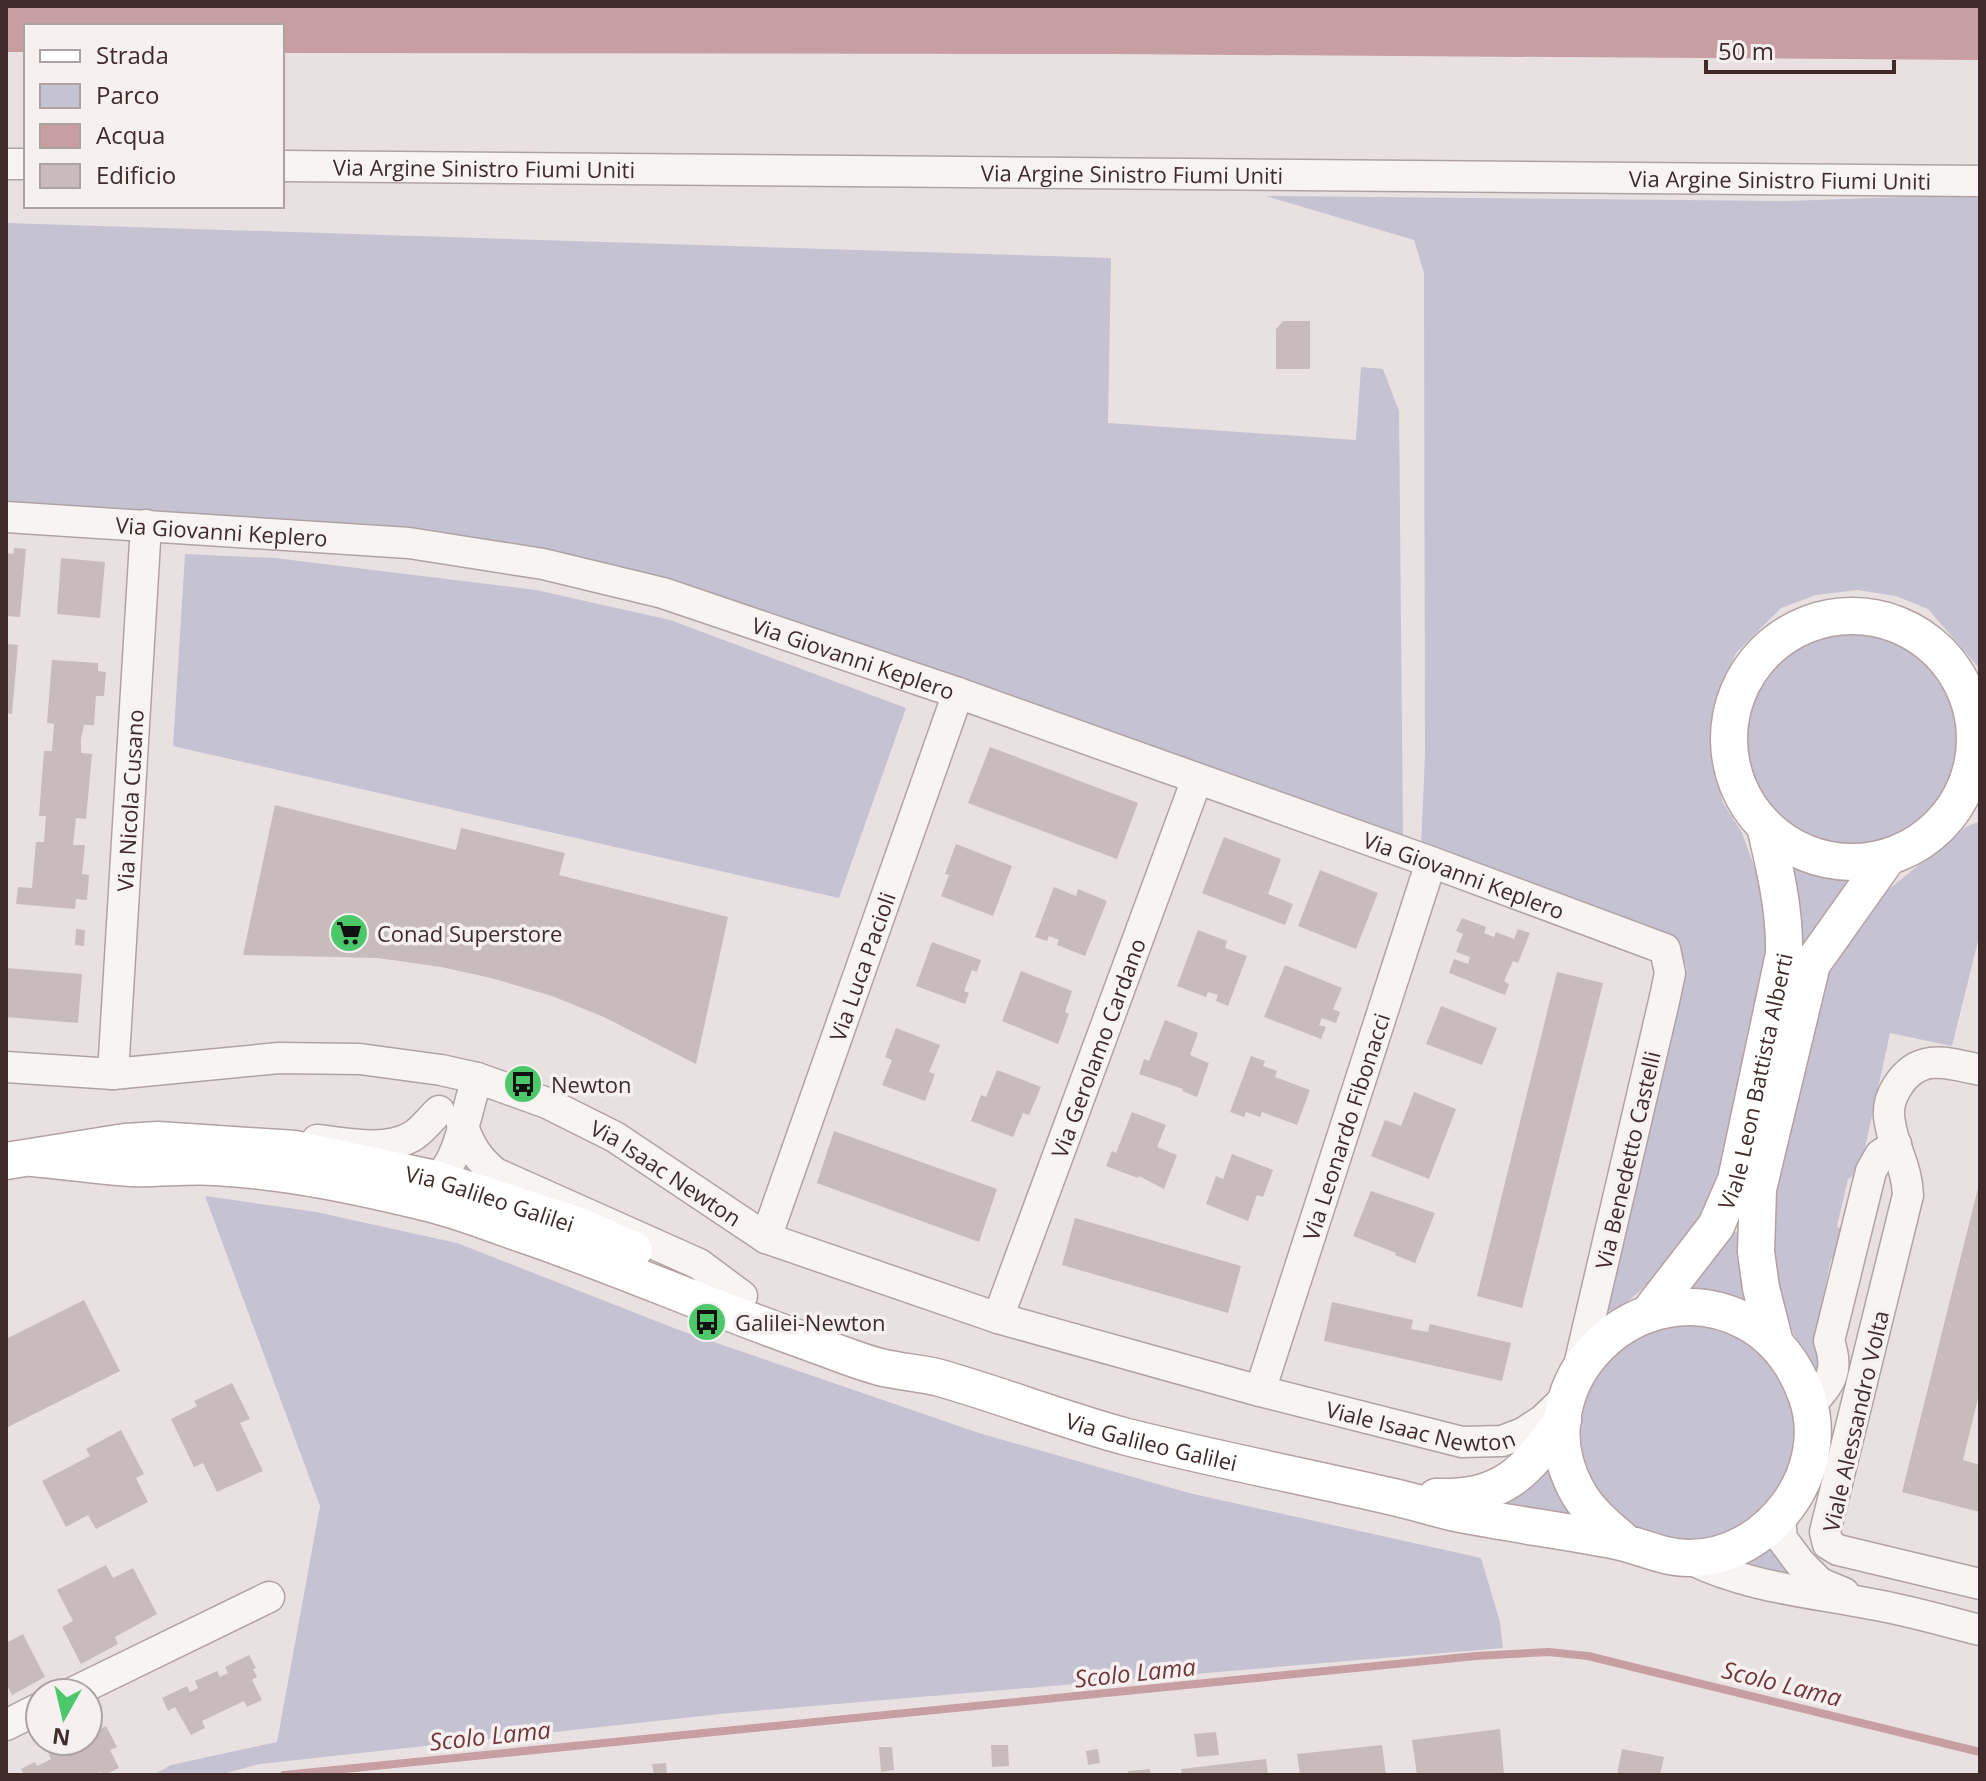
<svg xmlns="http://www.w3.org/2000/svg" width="1986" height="1781" viewBox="0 0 1986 1781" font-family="'Open Sans',sans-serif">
  <rect width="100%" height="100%" fill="#e9e1e1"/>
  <path fill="#c5c2d2" d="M1958 195 1980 198V669L1928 609 1896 596 1857 590 1816 595 1781 608 1736 653 1718 694 1713 759 1723 803 1742 833 1760 882 1770 949 1715 1209 1675 1261 1619 1309 1605 1312 1687 969 1676 941 1421 848 1425 755 1424 273 1414 240 1266 196 1788 201Z
    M6 223 1111 258 1108 423 1356 440 1361 367 1383 369 1399 411 1403 838 955 677 598 561 423 531 6 503Z
    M185 554 275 558 536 590 670 620 906 708 839 898 173 746Z
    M1745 738a107 107 0 1 1 214 0a107 107 0 1 1-214 0Z
    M1980 821V933L1952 1046 1890 1033 1860 1171 1848 1179 1837 1226 1848 1235 1845 1254 1831 1259 1815 1336 1823 1349 1815 1378 1786 1318 1772 1263 1767 1225 1813 990 1857 915 1966 827Z
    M1787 864 1818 876H1851L1854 882 1806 949H1800Z
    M205 1196 316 1212 457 1243 679 1330 979 1433 1189 1493 1481 1558 1500 1622 1503 1648 730 1713 260 1764 219 1775H153L171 1765 277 1742 320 1506Z
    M1730 1230 1740 1233 1754 1311 1681 1292Z
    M1581 1432a108 108 0 1 1 216 0a108 108 0 1 1-216 0Z
    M1557 1462 1583 1518 1484 1502 1524 1488Z
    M1771 1538 1804 1585 1726 1564Z"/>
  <path fill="#c79ea1" d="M6 6H1980V60L1108 54 282 53V26H26V52H6Z"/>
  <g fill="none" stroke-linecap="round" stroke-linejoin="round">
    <path stroke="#c79ea1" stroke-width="8" d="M284 1775 1476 1656 1548 1652 1588 1656 1980 1752"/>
  </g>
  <path fill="#c8bbbb" d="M1283 321H1310V369H1276V329Z
    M14 548 26 549 20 617 6 616V553L13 554Z
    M61 558 105 562 100 618 57 614Z
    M6 644 18 645 12 714 6 713Z
    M52 660 98 663V671L106 672 104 696H96L94 725H84L81 739V753L92 754 86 819 76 818 73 845H85L82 874 89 875 87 900 76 899 75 909 16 904 18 887 32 888 36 842H44L46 816H39L44 751H52L54 724 47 723Z
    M990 747 1138 803 1117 859 968 803Z
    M275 805 456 850 461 828 565 853 559 875 728 917 696 1064 604 1017 552 996 491 978 441 967 378 958 243 955Z
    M1224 837 1281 859 1268 894 1293 904 1285 925 1202 893Z
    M956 844 1012 866 993 916 941 896 949 875 945 874Z
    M1320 870 1378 893 1356 949 1298 926Z
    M1054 887 1076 896 1078 889 1107 901 1085 956 1057 945 1059 940 1049 936 1047 941 1035 937Z
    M1462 918 1486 927 1484 933 1494 937 1496 932 1514 939 1518 929 1530 933 1518 963 1513 961 1504 981 1509 984 1505 995 1449 973 1454 959 1468 964 1470 957 1456 952 1463 934 1456 931Z
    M76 929 85 930 84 946 75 945Z
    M1198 930 1227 941 1225 948 1247 956 1228 1006 1216 1001 1218 995 1208 992 1206 997 1177 986Z
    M932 942 981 960 977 972 972 970 964 991 969 993 965 1004 916 986Z
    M1285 965 1342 988 1333 1009 1340 1012 1336 1023 1322 1018 1319 1025 1326 1027 1321 1039 1264 1017Z
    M6 968 82 974 78 1023 6 1017Z
    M1021 971 1072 991 1065 1012 1069 1014 1058 1044 1002 1021Z
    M1557 972 1603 983 1522 1308 1477 1296Z
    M1441 1006 1497 1028 1482 1065 1426 1044Z
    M1165 1020 1198 1033 1190 1055 1209 1063 1197 1097 1182 1091 1183 1089 1139 1074 1144 1059 1149 1061Z
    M896 1028 940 1045 929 1072 935 1074 925 1101 882 1085 892 1060 885 1057Z
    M1251 1056 1265 1061 1263 1066 1277 1071 1275 1077 1310 1090 1297 1125 1262 1112 1260 1117 1246 1112 1244 1117 1230 1112Z
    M997 1070 1041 1087 1029 1115 1023 1113 1013 1137 971 1121 981 1095 986 1097Z
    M1414 1092 1456 1109 1429 1179 1371 1156 1385 1120 1401 1126Z
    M1132 1112 1166 1125 1157 1147 1177 1155 1164 1189 1139 1176 1138 1178 1106 1166 1112 1151 1116 1153Z
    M834 1131 997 1189 979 1242 817 1183Z
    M1232 1154 1273 1170 1263 1197 1257 1195 1248 1221 1206 1204 1216 1176 1223 1179Z
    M1979 1184 1980 1390 1963 1460 1980 1465V1512L1902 1492Z
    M1371 1191 1435 1213 1415 1263 1395 1255 1396 1253 1353 1236Z
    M1075 1218 1241 1266 1228 1313 1062 1265Z
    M84 1300 120 1371 6 1428V1339Z
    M1332 1302 1413 1320 1411 1329 1428 1332 1430 1324 1511 1343 1502 1381 1324 1341Z
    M232 1383 250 1419 240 1423 263 1471 217 1492 203 1463 194 1467 171 1419 197 1406 194 1401Z
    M121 1430 144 1474 136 1478 148 1502 96 1529 88 1515 66 1527 42 1481 90 1456 86 1449Z
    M106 1565 113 1578 133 1568 157 1614 115 1637 118 1644 81 1664 62 1627 73 1621 57 1590Z
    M23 1634 45 1677 12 1695 6 1683V1643Z
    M249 1655 256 1668 253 1669 257 1677 252 1680 262 1700 247 1707 244 1701 202 1721 205 1728 191 1735 175 1707 168 1711 162 1698 187 1686 190 1692 198 1688 195 1681 217 1671 220 1677 228 1673 225 1667Z
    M106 1726 117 1747 110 1750 119 1768 104 1775 101 1772 94 1775H24L21 1769 35 1762 37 1766 51 1759 48 1752 70 1741H88L94 1737 92 1733Z
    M1500 1729 1504 1775H1417L1412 1740Z
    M1216 1732 1219 1755 1197 1757 1194 1734Z
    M991 1745H1008L1009 1766 992 1767Z
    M1382 1745 1386 1775H1300L1297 1754Z
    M879 1747H892L894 1770 881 1772Z
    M1098 1749 1100 1763 1088 1765 1086 1751Z
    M1622 1749 1664 1757 1660 1775H1617Z
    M1266 1759 1268 1775H1182L1181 1769Z
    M666 1763 667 1775H654L652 1764Z
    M1150 1769 1151 1775H1129L1128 1771Z"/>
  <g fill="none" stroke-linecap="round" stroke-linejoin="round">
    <g stroke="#b0a3a3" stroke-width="33">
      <g id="minor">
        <path d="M6 164H26"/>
        <path id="s1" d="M282 166 1980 181"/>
        <path id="s2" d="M6 517 409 543 543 564 663 593 958 693 1431 862 1665 949 1670 973 1665 997 1578 1370"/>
        <path id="s3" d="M6 1067 113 1074 279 1058 360 1059 441 1070 477 1078 547 1103 615 1137 766 1238 998 1318 1260 1391 1462 1442 1502 1441 1523 1433 1543 1420 1567 1397"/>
        <path d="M1980 1070C1946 1062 1918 1053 1897 1087 1890 1098 1887 1110 1890 1123 1894 1149 1907 1167 1908 1195L1825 1532 1828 1544 1838 1550 1980 1584"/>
        <path id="s4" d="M113 1074 146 525"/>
        <path d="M462 1124C470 1146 477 1158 495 1173L699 1264 742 1296"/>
        <path d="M317 1140C345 1143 385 1152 411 1137 421 1132 430 1119 439 1111"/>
        <path d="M417 1186C428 1182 438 1179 445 1170 460 1152 469 1102 477 1078"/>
        <path id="s5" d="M766 1238 958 693"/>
        <path id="s6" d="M998 1318 1197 779"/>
        <path id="s7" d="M1260 1391 1431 862"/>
        <path d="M1810 1405C1830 1383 1840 1372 1829 1341L1871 1171 1880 1155 1896 1144"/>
        <path d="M1780 1517 1782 1539 1800 1563 1820 1583 1844 1593"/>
        <path d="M1690 1559C1747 1587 1809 1592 1871 1604 1907 1610 1944 1621 1980 1630"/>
        <path d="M72 1693 269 1597"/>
        <path d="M6 1725 40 1708"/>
      </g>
    </g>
    <g stroke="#b4a1a1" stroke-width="39">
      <g id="major">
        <circle cx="1852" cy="739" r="123"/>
        <path id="s8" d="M33 1158C65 1161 98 1166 130 1168 159 1169 188 1165 216 1167 289 1171 362 1187 432 1204 464 1212 495 1225 525 1235 618 1267 707 1306 800 1339 826 1348 853 1360 880 1367 900 1372 921 1373 940 1378 1003 1396 1064 1420 1127 1437 1214 1459 1302 1476 1389 1496 1413 1501 1436 1509 1460 1514 1512 1524 1565 1531 1617 1541 1641 1546 1663 1558 1688 1558 1768 1559 1833 1472 1807 1397 1796 1366 1776 1338 1747 1322 1641 1265 1519 1382 1576 1489 1588 1512 1607 1527 1626 1543"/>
        <path id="s9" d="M6 1161 125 1142 158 1140 295 1149 436 1179 579 1226 634 1250"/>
        <path id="s10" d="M1648 1314 1716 1226 1736 1180 1784 954C1785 910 1775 869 1765 826"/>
        <path d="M1775 1343 1761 1288 1756 1252 1758 1189 1812 964 1888 857"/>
        <path d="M1436 1497C1504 1499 1526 1472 1563 1420"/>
      </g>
    </g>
    <use href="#minor" stroke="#f7f4f3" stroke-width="30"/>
    <use href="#major" stroke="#fff" stroke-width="36"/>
  </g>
  <defs>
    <g id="supermarket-disc" transform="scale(2)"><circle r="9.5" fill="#4cc86a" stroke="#f6f0f1"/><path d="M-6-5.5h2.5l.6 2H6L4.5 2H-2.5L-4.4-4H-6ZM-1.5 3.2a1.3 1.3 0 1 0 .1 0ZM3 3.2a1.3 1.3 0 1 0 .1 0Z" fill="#111"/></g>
    <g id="bus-disc" transform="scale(2)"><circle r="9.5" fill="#4cc86a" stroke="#f6f0f1"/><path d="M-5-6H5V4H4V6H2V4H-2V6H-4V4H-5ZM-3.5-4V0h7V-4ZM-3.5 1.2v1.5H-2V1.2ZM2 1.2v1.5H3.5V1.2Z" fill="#111"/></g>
  </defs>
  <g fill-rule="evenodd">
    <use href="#supermarket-disc" x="349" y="933"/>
    <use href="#bus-disc" x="523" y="1084"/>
    <use href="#bus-disc" x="707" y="1322"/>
  </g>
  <g text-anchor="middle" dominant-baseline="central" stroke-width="7" stroke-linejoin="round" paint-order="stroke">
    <g font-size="22" fill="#402b2a" stroke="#f6f0f1">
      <text stroke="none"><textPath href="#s1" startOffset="202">Via Argine Sinistro Fiumi Uniti</textPath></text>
      <text stroke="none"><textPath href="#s1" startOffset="850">Via Argine Sinistro Fiumi Uniti</textPath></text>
      <text stroke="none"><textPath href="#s1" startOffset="1498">Via Argine Sinistro Fiumi Uniti</textPath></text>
      <text stroke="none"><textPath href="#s2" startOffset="216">Via Giovanni Keplero</textPath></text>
      <text stroke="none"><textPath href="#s2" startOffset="864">Via Giovanni Keplero</textPath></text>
      <text stroke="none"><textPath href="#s4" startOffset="274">Via Nicola Cusano</textPath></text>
      <text stroke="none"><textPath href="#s2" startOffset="1512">Via Giovanni Keplero</textPath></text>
      <text stroke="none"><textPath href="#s5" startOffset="288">Via Luca Pacioli</textPath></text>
      <text stroke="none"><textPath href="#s6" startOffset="288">Via Gerolamo Cardano</textPath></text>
      <text stroke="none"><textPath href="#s10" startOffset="262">Viale Leon Battista Alberti</textPath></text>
      <text stroke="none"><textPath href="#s7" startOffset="278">Via Leonardo Fibonacci</textPath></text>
      <text transform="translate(1627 1160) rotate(-77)">Via Benedetto Castelli</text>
      <text stroke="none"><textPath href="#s3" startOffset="686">Via Isaac Newton</textPath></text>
      <text stroke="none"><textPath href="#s9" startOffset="492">Via Galileo Galilei</textPath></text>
      <text stroke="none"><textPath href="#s3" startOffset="1488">Viale Isaac Newton</textPath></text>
      <text transform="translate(1855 1421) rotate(-77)">Viale Alessandro Volta</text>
      <text stroke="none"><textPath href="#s8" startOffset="1162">Via Galileo Galilei</textPath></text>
    </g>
    <g font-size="22" fill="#402b2a" stroke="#f6f0f1" text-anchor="start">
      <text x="377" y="933">Conad Superstore</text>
      <text x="551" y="1084">Newton</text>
      <text x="735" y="1322">Galilei-Newton</text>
    </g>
    <g font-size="24" font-style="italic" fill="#723639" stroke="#f6f0f1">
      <text transform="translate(1135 1672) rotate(-6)">Scolo Lama</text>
      <text transform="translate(1782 1683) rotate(14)">Scolo Lama</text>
      <text transform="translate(490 1735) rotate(-6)">Scolo Lama</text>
    </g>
  </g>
  <rect width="1986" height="1781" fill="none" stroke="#402b2a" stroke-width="16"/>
  <rect x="24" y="24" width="260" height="184" fill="#f6f0f1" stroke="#ada1a1" stroke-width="2"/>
  <rect x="40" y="50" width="40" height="12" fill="#ffffff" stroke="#ada1a1" stroke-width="2"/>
  <text x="96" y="64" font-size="24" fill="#402b2a">Strada</text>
  <rect x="40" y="84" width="40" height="24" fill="#c5c2d2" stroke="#ada1a1" stroke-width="2"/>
  <text x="96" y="104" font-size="24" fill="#402b2a">Parco</text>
  <rect x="40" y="124" width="40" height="24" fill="#c79ea1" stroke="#ada1a1" stroke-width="2"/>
  <text x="96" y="144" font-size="24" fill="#402b2a">Acqua</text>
  <rect x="40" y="164" width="40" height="24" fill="#c8bbbb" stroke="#ada1a1" stroke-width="2"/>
  <text x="96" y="184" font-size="24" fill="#402b2a">Edificio</text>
  <g transform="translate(64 1717) rotate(188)"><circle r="38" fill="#f6f0f1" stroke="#ada1a1" stroke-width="2"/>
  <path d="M0-6L14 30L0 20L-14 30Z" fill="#4cc86a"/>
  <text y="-12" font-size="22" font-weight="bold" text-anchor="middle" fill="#402b2a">N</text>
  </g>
  <path d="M1706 60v12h188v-12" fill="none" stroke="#402b2a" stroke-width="4"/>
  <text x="1718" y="60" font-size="24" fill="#402b2a" stroke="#f6f0f1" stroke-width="6" paint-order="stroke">50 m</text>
</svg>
